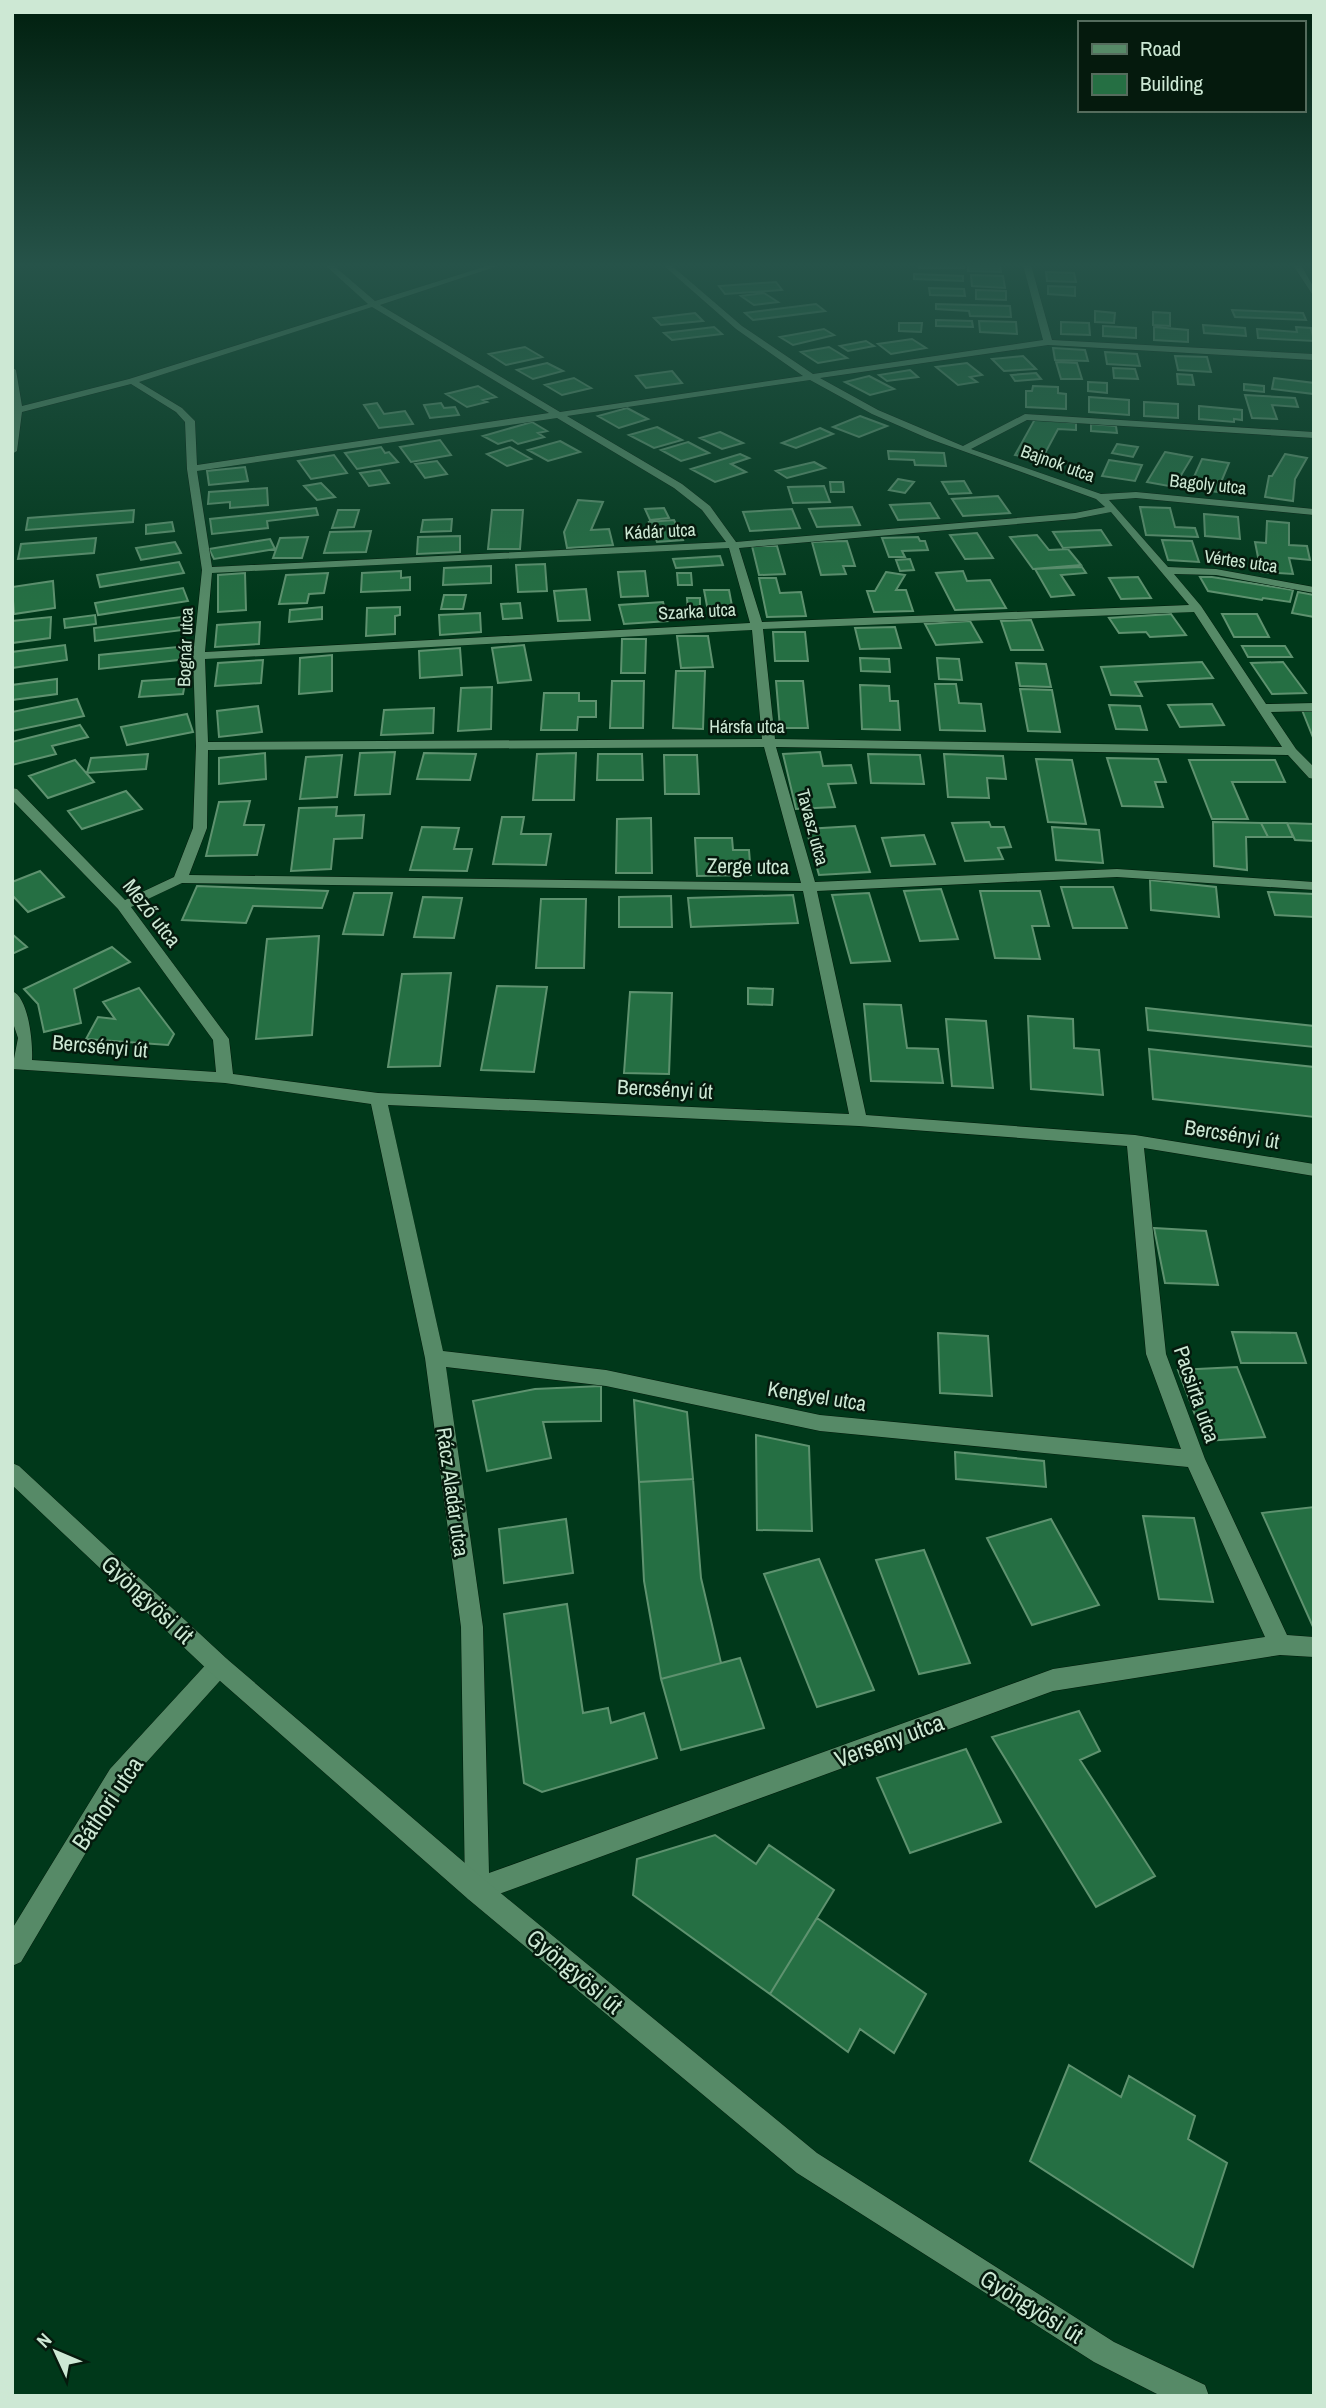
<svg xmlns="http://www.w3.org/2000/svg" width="1326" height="2408" viewBox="0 0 1326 2408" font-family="'Archivo Narrow',sans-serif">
  <rect width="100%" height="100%" fill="#00381a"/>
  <path fill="#256f43" stroke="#5e926f" stroke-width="2" d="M919 265H963L964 268H919Z
    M968 265H1000L1001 272 968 271Z
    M1046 272 1074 273 1076 282 1047 281Z
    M914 274 963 276V281L914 279Z
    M971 275 1003 276 1005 288 972 286Z
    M776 282 782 290 725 294 719 286Z
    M1048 286 1075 287V296L1048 294Z
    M929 288 964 289 965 296 930 295Z
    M976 290 1006 291V300L976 299Z
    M764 293 778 302 754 305 741 296Z
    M816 304 825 311 753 320 745 313Z
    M936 304 1010 306 1011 317 970 316 969 311 936 309Z
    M1232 310 1303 313 1306 320 1235 317Z
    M1095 311 1115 313 1114 323 1095 322Z
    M1153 312 1170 313V326L1153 325Z
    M695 313 703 321 661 325 654 318Z
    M936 320 972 321 973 327 936 326Z
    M979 321 1016 322 1017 334 980 332Z
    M1061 322 1089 323 1090 335 1061 334Z
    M899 323H922L921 332 899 331Z
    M1203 325 1245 328 1246 336 1204 333Z
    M1103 326 1136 328V338L1103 336Z
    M714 327 722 334 672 340 664 333Z
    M1154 327 1188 330V342L1154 340Z
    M1296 327 1311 328 1314 341 1258 338 1257 329 1297 332Z
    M824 329 834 335 793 345 780 337Z
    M912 339 926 348 891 354 878 344Z
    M866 341 874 346 848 351 840 346Z
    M525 347 542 357 506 365 489 354Z
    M829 347 847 358 818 363 801 352Z
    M1053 348 1085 350 1088 361 1055 360Z
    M1105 352 1137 354 1140 366 1107 364Z
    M1023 356 1036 369 1004 371 992 359Z
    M1175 356 1207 357 1211 372 1178 370Z
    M1056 362 1077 363 1082 379H1061Z
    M547 363 563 371 533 379 517 370Z
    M967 363 982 375 970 377 977 382 958 385 936 367Z
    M1113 368 1135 369 1138 379 1114 378Z
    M910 370 918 377 887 381 879 375Z
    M672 371 682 383 646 388 636 376Z
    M1036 373 1041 379 1015 381 1011 375Z
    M1177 374 1192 375 1194 385 1178 384Z
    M869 376 894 389 870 395 845 382Z
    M574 378 591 388 562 395 545 385Z
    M1274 378 1314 383V394L1272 389Z
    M1088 382 1107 383V393L1088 391Z
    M1244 384 1264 386V392L1244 390Z
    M478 386 496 397 483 400 487 402 467 407 446 394Z
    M1033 386 1058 387V393L1066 394V409L1026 407V391H1032Z
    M1245 395 1295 398 1298 407 1272 405 1277 419 1252 418Z
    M1089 397 1129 400V415L1089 412Z
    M1144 402 1178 404V418L1144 416Z
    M377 403 384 414 405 411 413 424 379 428 364 405Z
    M441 403 444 408 455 407 459 415 430 418 424 405Z
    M1199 406 1242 410V420L1234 419V422L1199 419Z
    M627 408 648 419 619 428 598 416Z
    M860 416 887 426 859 437 833 427Z
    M1035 419 1076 423V430L1058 429 1042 459 1015 455Z
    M532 422 547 431 538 433 544 437 518 444 512 440 498 444 483 436Z
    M1091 424 1116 426 1117 433 1091 431Z
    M657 427 682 440 654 448 629 435Z
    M820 428 833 434 796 448 782 443Z
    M720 432 743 443 722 449 700 438Z
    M440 440 451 455 411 462 400 447Z
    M560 441 580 452 548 461 528 450Z
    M688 442 709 453 681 461 661 450Z
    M1117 444 1138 447 1133 457 1112 453Z
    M381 447 385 453 389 452 398 462 357 469 345 453Z
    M510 447 531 459 507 466 487 454Z
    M888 451 944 453 946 466 915 465 914 460 889 459Z
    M1165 452 1192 457 1174 487 1147 482Z
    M740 454 749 458 731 464 746 472 715 482 691 469Z
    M1285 454 1307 458 1295 479 1293 501 1265 497 1269 476H1272Z
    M334 455 347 473 311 479 298 461Z
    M1202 459 1229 463 1217 492 1189 488Z
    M1109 460 1142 465 1135 481 1102 476Z
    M437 461 447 474 425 478 415 464Z
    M814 462 825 468 787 478 776 471Z
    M245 467 248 481 209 485 207 471Z
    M380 470 389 483 369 486 360 473Z
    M898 479 914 482 905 493 889 490Z
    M964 481 971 493 949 494 942 482Z
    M830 482H843L844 492H831Z
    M321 483 335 497 317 500 304 486Z
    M824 486 830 502 793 503 788 487Z
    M267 488 268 505 230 508V502L208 504 209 492Z
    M998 496 1010 513 963 516 952 499Z
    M578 500 603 502 591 530 609 529 613 545 567 548 564 532Z
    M930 503 939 518 898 520 890 505Z
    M852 507 860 525 817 527 809 509Z
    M1140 507 1170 508 1175 527 1195 528 1198 537 1146 535Z
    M316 508 318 515 267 521 268 528 212 534 210 519Z
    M664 508 669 518 650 520 645 509Z
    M792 509 800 528 750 531 743 512Z
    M134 510 133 522 26 530 28 518Z
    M338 510H359L354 527 332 528Z
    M492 510H523L520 549H488Z
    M1204 514 1238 517 1240 539 1205 536Z
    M452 519 451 531 421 532 423 520Z
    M674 520 683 540 657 542 649 522Z
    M1267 521 1289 523V545L1307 546 1310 560 1289 558 1293 574 1261 572 1255 542 1266 543Z
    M172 522 174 531 146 534V525Z
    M1101 530 1111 545 1063 548 1053 532Z
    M371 531 366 552 324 553 330 532Z
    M977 533 993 558 965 559 950 535Z
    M1037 535 1049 550 1068 549 1081 565 1033 569 1010 537Z
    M460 536V552L417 554 418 537Z
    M308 537 302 558H273L280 538Z
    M918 537 920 541H925L928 550 902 551 905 557H889L882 538Z
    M96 538 94 553 18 559 21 544Z
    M270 539 275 549 214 559 209 549Z
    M1162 540 1192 541 1199 562 1168 560Z
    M847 541 855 566H843L846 574 821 575 812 542Z
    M175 542 181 553 141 560 136 548Z
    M752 546H777L785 574 759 575Z
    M720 556 723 565 676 568 673 559Z
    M910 559 914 570 900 571 896 560Z
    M179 562 184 573 100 587 97 575Z
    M545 564 547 591 518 592 516 565Z
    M491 566V583L443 585 444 568Z
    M1082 567 1086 573 1061 575 1074 595 1051 597 1035 569Z
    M401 571V578L410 577V590L361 592 362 573Z
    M645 571 648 596 621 597 618 572Z
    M963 571 967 581 990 580 1006 608 955 610 936 573Z
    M886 572 905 575 896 590H906L913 611 874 612 867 591H875Z
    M245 573 246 610 218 612V575Z
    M328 573 324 593 309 594 307 603 279 604 286 575Z
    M677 573H691L692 585H678Z
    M1138 577 1151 598 1121 599 1109 578Z
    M1200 577H1212L1293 590 1290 602 1263 598 1262 600 1208 591Z
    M759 578H776L780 593 801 592 806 616 767 617Z
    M53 581 55 608 14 614 12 587Z
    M183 588 188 601 98 615 95 603Z
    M586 589 590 620 558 621 554 591Z
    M704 590H729L732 606H707Z
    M1298 592 1314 595V617L1292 613Z
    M444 595H466L463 609H441Z
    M687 598H700V610H688Z
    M663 602 668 621 624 624 619 605Z
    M520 603 522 618 503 619 501 604Z
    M322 607V619L289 622 290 610Z
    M400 607V615L395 616V634L366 636 367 608Z
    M480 613 481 632 440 635 439 615Z
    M1171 614 1186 635 1150 637 1146 632 1119 633 1109 618Z
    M1222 614H1257L1269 637H1234Z
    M95 615 96 624 65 628 64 619Z
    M51 617 50 638 12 643V621Z
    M181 617 183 630 95 641 94 628Z
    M1031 620 1043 650H1011L1001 621Z
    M970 621 982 642 936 645 925 624Z
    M260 622 259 644 215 647 217 625Z
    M895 627 901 648 860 649 855 628Z
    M773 632H805L808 661H775Z
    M677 636H708L713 667 681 668Z
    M622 639H646L645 673H621Z
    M65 645 67 660 12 668V652Z
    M524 645 531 680 498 683 492 648Z
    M187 646V659L99 669V655Z
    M1242 646H1285L1292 657H1248Z
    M460 648 462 675 420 678 419 651Z
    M332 655V691L299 694 300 658Z
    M860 658 889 659 890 672 861 671Z
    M937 658 959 659 962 680 939 679Z
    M263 660 261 683 215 686 218 663Z
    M1202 662 1213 678 1135 682 1142 696 1111 695 1101 667Z
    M1283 662 1306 693 1272 694 1251 663Z
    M1016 663 1046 664 1051 687 1020 686Z
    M676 671H705L703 729 673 728Z
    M186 678 183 694 139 697 142 681Z
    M57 679V694L12 700V685Z
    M612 681H644L643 728H610Z
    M776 681H803L808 728H780Z
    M935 684H956L959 703 981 704 985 731 940 730Z
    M860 685 889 686 890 701H898L900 730 862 729Z
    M492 687 491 729 458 731 461 688Z
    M1020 689 1052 690 1060 732 1028 731Z
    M544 693H579V701H596V717H578L577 730H541Z
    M77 699 84 716 12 731V712Z
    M1212 704 1224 725 1180 727 1168 705Z
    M1109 705 1140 706 1147 730 1116 729Z
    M258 706 262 732 219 737 217 711Z
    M434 708 433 733 381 735 384 710Z
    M1302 710 1314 711V740Z
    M187 714 193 732 127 745 121 727Z
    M80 725 88 737 52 746 56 754 12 765V742Z
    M395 752 390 794 355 795 360 753Z
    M820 752 823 766 851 765 856 783 828 784 835 807 796 809 783 754Z
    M265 753 266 779 219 784V758Z
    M424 753 476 754 470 780 417 779Z
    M576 753 574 800H533L537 754Z
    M148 754 146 769 87 773 91 758Z
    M598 754H642L643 780H597Z
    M868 754 920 755 924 784 871 783Z
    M944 754 1003 756 1006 779 987 778 989 798 948 797Z
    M342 755 337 797 300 799 306 757Z
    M664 755H697L699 794H665Z
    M1107 758 1158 759 1166 782H1155L1163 807 1122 806Z
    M1036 759 1072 760 1086 824 1048 822Z
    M75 760 94 782 48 798 29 776Z
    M1189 760H1275L1285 782H1232L1248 819H1212Z
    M126 791 142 809 82 829 68 811Z
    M250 801 244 825H264L257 855 206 856 219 802Z
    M337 807 336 816 364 815 362 838 334 839 331 869 291 871 299 808Z
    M502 817H524L521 834H551L546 865 493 864Z
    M651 818 652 873H616L617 819Z
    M989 822 991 827H1004L1011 847 998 848 1003 859 965 861 952 823Z
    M1213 822 1261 823 1268 837H1246L1247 870 1214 866Z
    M1261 823H1287L1293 837H1268Z
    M1287 823 1314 824V841L1295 840Z
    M855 826 870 872 819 875 806 829Z
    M422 827 459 828 454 849H472L467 871 410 870Z
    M1052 827 1099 830 1103 863 1056 860Z
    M924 835 935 864 891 866 882 838Z
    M695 838H732L733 850H749L751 875 697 876Z
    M40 871 64 897 28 912 12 895V882Z
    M1150 880 1216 887 1219 917 1151 910Z
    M197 886 328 891 322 908 253 906 246 923 182 920Z
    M1061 887H1113L1127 928H1073Z
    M941 889 958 939 920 941 904 891Z
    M980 891H1040L1049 926H1032L1040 959 995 958Z
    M1268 892 1314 894V917L1275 915Z
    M354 893H392L383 935 343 934Z
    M869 893 890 961 851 963 832 895Z
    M793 895 798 923 691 927 688 898Z
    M671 896 672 927H619V897Z
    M423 897 462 898 454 938 414 937Z
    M541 899H586L584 968H536Z
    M12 934 27 947 12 954Z
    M319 936 312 1035 256 1039 267 939Z
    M112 947 130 962 74 989 81 1023 44 1032 38 1004 24 989Z
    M451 973 440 1066 388 1067 402 974Z
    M497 986 547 987 534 1072 481 1070Z
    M139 988 174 1034 168 1045 86 1039 98 1017 115 1019 103 1002Z
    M748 988 773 989 772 1005 748 1004Z
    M630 992 672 993 669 1074 624 1073Z
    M864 1004 901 1005 907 1048 938 1049 943 1083 871 1081Z
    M1146 1008 1314 1026V1047L1148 1030Z
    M1028 1016 1073 1019 1074 1048 1099 1050 1103 1095 1031 1089Z
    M946 1019 986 1021 993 1088 952 1086Z
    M1149 1049 1314 1067V1117L1153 1099Z
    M1154 1228 1206 1231 1218 1285 1165 1283Z
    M1232 1332 1296 1333 1306 1363H1241Z
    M938 1333 988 1336 992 1396 940 1393Z
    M1237 1367 1265 1437 1205 1441 1178 1370Z
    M601 1386V1421L543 1422 551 1458 487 1471 473 1401 535 1389Z
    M634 1400 687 1412 693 1479 639 1482Z
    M756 1435 809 1446 812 1531 757 1530Z
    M955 1452 1044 1461 1046 1487 956 1479Z
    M693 1479 701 1578 721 1663 661 1679 644 1581 639 1482Z
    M1314 1507V1629L1262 1513Z
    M1143 1516 1194 1518 1213 1602 1159 1599Z
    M566 1519 573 1573 504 1583 499 1529Z
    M1051 1519 1099 1605 1032 1625 987 1538Z
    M924 1550 970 1663 919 1674 876 1560Z
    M819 1559 874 1690 817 1707 764 1574Z
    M567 1604 583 1713 608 1708 611 1723 644 1713 657 1758 542 1792 524 1783 504 1614Z
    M740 1658 764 1728 681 1750 661 1679Z
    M1079 1711 1100 1751 1080 1760 1155 1876 1096 1907 992 1737Z
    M966 1749 1001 1822 910 1853 877 1778Z
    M715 1835 756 1864 769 1845 834 1890 770 1994 633 1895 637 1859Z
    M817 1918 926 1994 894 2053 860 2029 848 2052 770 1994Z
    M1069 2065 1121 2097 1129 2076 1195 2116 1188 2139 1227 2163 1193 2267 1030 2161Z"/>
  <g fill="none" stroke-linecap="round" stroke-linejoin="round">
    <g stroke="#011b0b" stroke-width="1">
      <path id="minor" d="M325 265H333L375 301 490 265H501L380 305 560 412 803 376 736 329 663 265H671L742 326 813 374 1043 340 1023 265H1031L1052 340 1314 354V360L1048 345 820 378 878 410 963 446 1025 414 1314 432V438L1027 420 971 449 1101 494 1136 492 1314 509V515L1136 498 1109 500 1168 567 1216 569 1314 587V593L1216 575 1174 574 1201 606 1266 704 1314 703V711L1271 712 1296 749 1314 767V779L1309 778 1288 755 776 747 815 882 1117 869 1314 882V890L1117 877 817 891 866 1115 1135 1135 1314 1164V1176L1144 1148 1166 1354 1205 1459 1287 1635 1314 1637V1657L1280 1655 1053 1691 477 1902 468 1899 465 1890 461 1627 425 1358 371 1104 225 1083 12 1069 18 1038 12 1020V991C29 997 33 1044 32 1060L216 1072 213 1040 118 909 12 800V788L17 789 125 900 174 877 193 828 196 746 193 656 202 570 187 469 185 422 176 412 131 384 22 412 17 451 12 454V367L16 370 22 406 129 379 368 304ZM372 307 549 413 197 465 195 421 182 408 139 382ZM810 380 872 414 927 438 1096 499 1105 507 1075 513 736 542 710 506 682 484 567 416ZM557 418 674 488 702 510 726 542 212 567 197 471ZM1111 512 1189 605 762 622 739 548 1075 519ZM729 548 750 623 205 652 212 573ZM1194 612 1282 747 775 739 763 629ZM752 630 762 739 208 742 205 659ZM764 747 801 883 189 875 207 828 208 750ZM182 883 803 891 849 1114 378 1093 233 1074 229 1039 131 907ZM388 1105 859 1126 1127 1146 1146 1354 1181 1449 820 1415 606 1370 443 1351ZM446 1367 606 1386 820 1431 1188 1467 1265 1637 1053 1669 489 1873 483 1627Z
        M1293 265H1301L1314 288V297Z
        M219 1656 227 1659 230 1666 227 1673 126 1785 21 1962 12 1966V1929L110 1769 211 1659Z"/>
    </g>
    <g stroke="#011b0b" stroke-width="1">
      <path id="tertiary" d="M12 1463 19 1466 227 1659 486 1881 817 2153 1114 2342 1205 2385 1209 2396H1161L1094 2362 797 2173 468 1899 211 1673 12 1485Z"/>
    </g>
    <use href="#minor" fill="#568a67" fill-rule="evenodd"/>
    <use href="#tertiary" fill="#568a67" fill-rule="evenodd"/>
  </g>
  <linearGradient id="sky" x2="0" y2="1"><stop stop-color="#001f0e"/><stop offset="0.44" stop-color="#265349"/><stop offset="1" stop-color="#265349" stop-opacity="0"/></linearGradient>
  <rect width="1326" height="602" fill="url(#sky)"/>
  <g text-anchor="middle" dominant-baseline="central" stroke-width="5" stroke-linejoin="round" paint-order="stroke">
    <g font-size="18" fill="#cde8d4" stroke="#051a0d">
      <text transform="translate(1058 463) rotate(20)">Bajnok utca</text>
      <text transform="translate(1208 484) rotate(6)">Bagoly utca</text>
      <text transform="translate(660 531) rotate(-3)">Kádár utca</text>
      <text transform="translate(1241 561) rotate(8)">Vértes utca</text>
      <text transform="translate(697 611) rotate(-3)">Szarka utca</text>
      <text transform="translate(185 647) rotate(-88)">Bognár utca</text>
      <text x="747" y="726">Hársfa utca</text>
      <text transform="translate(813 827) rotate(75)">Tavasz utca</text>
    </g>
    <g font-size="21" fill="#cde8d4" stroke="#051a0d">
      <text transform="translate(748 866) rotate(1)">Zerge utca</text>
      <text transform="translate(152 913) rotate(52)">Mező utca</text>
      <text transform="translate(100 1046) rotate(5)">Bercsényi út</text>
      <text transform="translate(665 1089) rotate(3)">Bercsényi út</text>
      <text transform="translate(1232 1134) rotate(9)">Bercsényi út</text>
      <text transform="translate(1197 1394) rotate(71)">Pacsirta utca</text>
      <text transform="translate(817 1396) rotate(9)">Kengyel utca</text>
      <text transform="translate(453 1492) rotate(82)">Rácz Aladár utca</text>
    </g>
    <g font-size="24" fill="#cde8d4" stroke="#051a0d">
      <text transform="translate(148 1599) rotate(43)">Gyöngyösi út</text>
      <text transform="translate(889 1740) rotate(-20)">Verseny utca</text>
      <text transform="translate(107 1803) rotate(-56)">Báthori utca</text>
      <text transform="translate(575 1971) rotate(40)">Gyöngyösi út</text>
      <text transform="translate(1032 2306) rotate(32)">Gyöngyösi út</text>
    </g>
  </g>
  <rect width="1326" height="2408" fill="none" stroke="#cde8d4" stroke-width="28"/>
  <rect x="1078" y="21" width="228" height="91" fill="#051a0d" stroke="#556c5d" stroke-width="2"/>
  <rect x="1092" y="44" width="35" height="10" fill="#568a67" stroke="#556c5d" stroke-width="2"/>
  <text x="1140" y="56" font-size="21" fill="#cde8d4">Road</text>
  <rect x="1092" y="74" width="35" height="21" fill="#256f43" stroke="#556c5d" stroke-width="2"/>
  <text x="1140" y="91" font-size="21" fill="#cde8d4">Building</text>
  <g transform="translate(56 2352) rotate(314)" stroke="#051a0d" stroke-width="5" paint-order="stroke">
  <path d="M0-5L12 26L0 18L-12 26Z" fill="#cde8d4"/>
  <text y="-10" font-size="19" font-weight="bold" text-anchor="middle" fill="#cde8d4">N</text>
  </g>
</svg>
